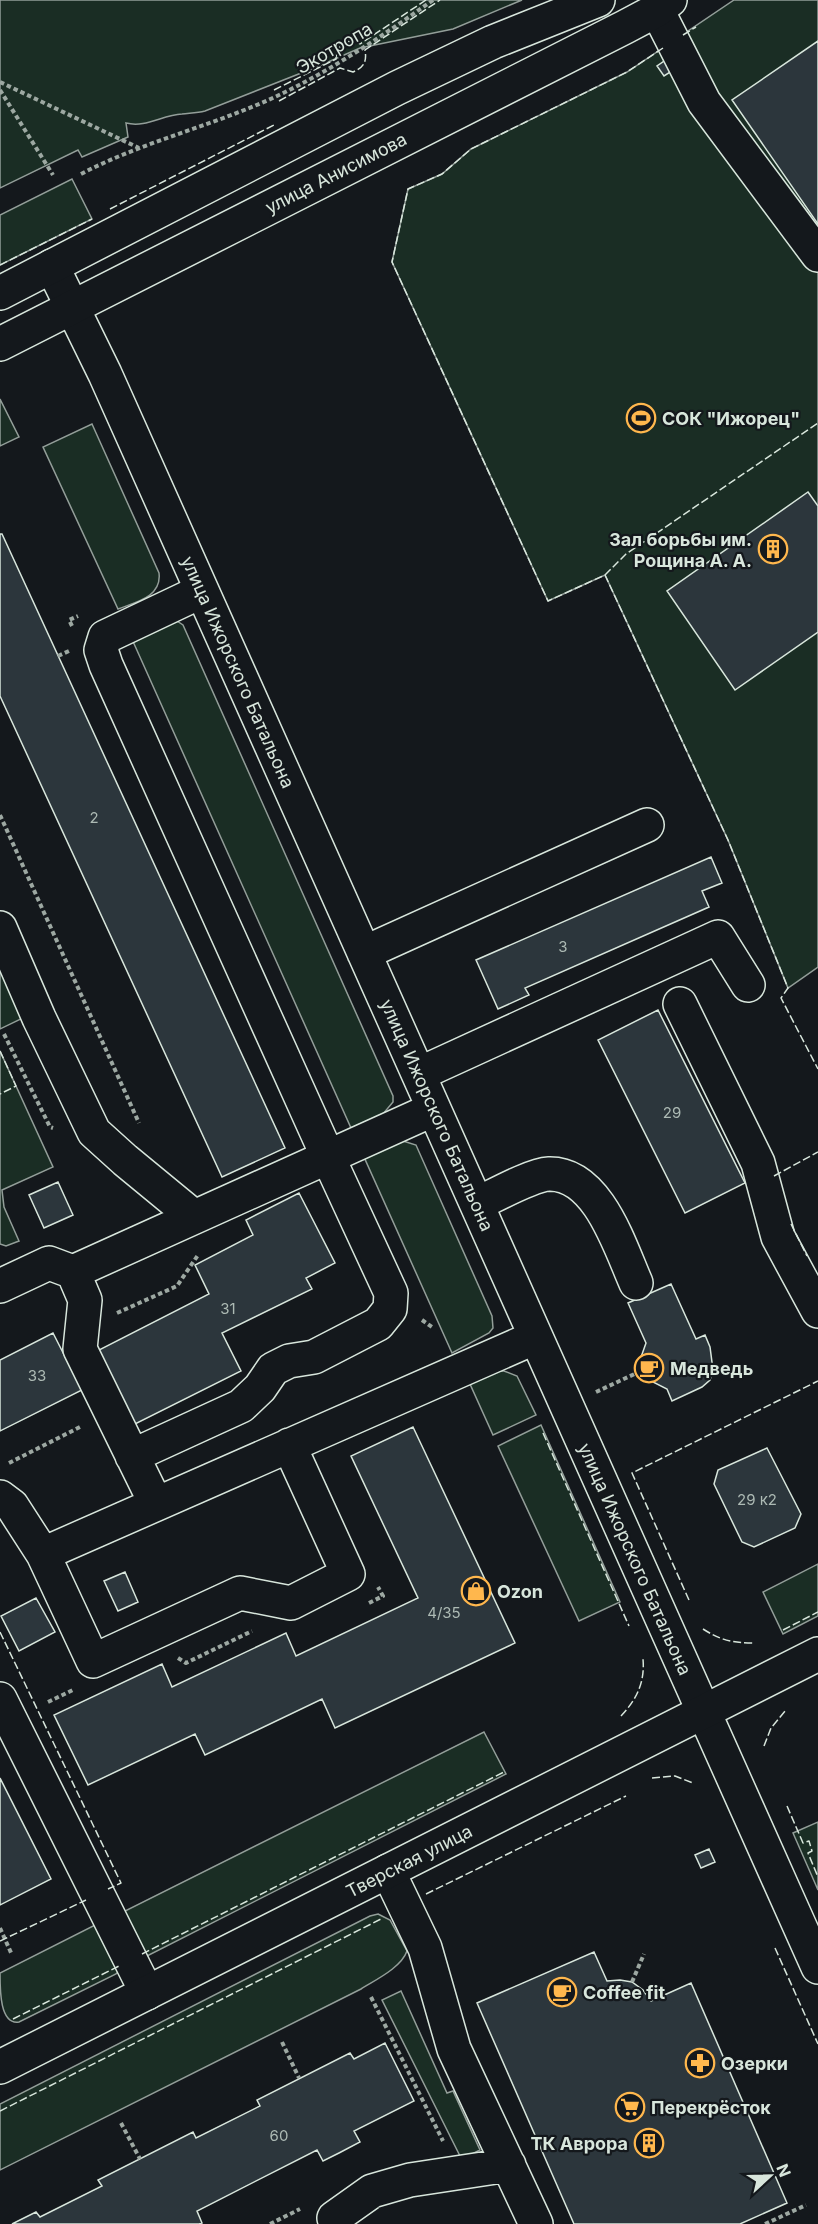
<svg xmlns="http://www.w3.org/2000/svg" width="818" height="2224" viewBox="0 0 818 2224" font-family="Inter,sans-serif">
  <rect width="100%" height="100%" fill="#14181c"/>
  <path fill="#1a2d24" stroke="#939e99" stroke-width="1.5" d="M0 0H522L453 29 360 48 319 66 205 111C197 113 190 113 182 114 162 115 146 128 126 123L128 137 82 157 78 150 0 188Z
    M734 0H818V967L788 988 728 840 605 575 548 601 392 262 408 189 442 174 471 149 627 72Z
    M72 179 92 219 0 265V215Z
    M0 399 19 437 0 446Z
    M92 424 159 573C162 597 136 602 118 609L43 447Z
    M177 621 183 625 393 1096V1102L383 1114 351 1128 131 637Z
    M0 963 23 1018 0 1029Z
    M0 1051 53 1167 2 1190 4 1207 19 1241 6 1246 0 1244Z
    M403 1141 416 1145 492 1316 493 1328 489 1333 452 1353 364 1157 397 1142Z
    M496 1371H504L517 1376 536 1415 493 1435 470 1384Z
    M541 1425 620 1602 579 1621 498 1446Z
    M818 1564V1616L783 1634 763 1592Z
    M484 1732 506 1774 145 1957 117 1915Z
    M818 1822V1890L793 1833Z
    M378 1914 390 1920 407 1951C401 1968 375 1980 361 1989L0 2170V2104L370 1916Z
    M99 1923 120 1970 116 1974 19 2022C0 2025 0 1991 0 1973Z
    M401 1991 447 2093 453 2091 480 2150 470 2155 460 2156 382 2000Z"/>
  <path fill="#2c363c" stroke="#d8e6dc" stroke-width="1.5" d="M818 41V224L732 100Z
    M676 53 683 64 664 76 657 66Z
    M808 492 818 506V632L735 690 667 591Z
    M0 534H2L285 1148 222 1177 0 696Z
    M711 857 722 883 702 891 709 907 525 988 529 995 498 1009 476 960Z
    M658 1010 745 1183 685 1213 598 1040Z
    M58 1182 73 1215 44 1228 29 1195Z
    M299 1193 335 1263 306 1278 312 1289 222 1333 241 1371 133 1425 97 1351 209 1294 195 1265 253 1235 246 1220Z
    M671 1284 696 1339 705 1335 710 1347 713 1370 710 1380 702 1387 672 1401 667 1389 649 1380 643 1370 640 1360 646 1343 628 1303Z
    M53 1333 82 1390 0 1431V1360Z
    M413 1427 515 1643 335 1728 322 1699 205 1755 195 1734 88 1785 54 1715 162 1664 172 1687 286 1633 296 1656 418 1598 351 1456Z
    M767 1448 801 1514 795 1528 754 1547 742 1542 714 1484 718 1470Z
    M125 1572 138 1602 118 1611 104 1581Z
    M36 1598 55 1632 19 1651 1 1616Z
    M0 1778 51 1879 0 1905Z
    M709 1849 715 1862 701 1868 695 1855Z
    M594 1952 607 1981 620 1980 632 1982 643 1990 651 2001 691 1983 787 2203 740 2224H574L477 2003Z
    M385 2043 414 2101 354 2131 360 2142 339 2153 323 2161 317 2150 197 2211 202 2223 199 2224H12L36 2212 40 2217 102 2186 98 2180 193 2132 196 2138 260 2106 257 2100 350 2053 354 2059Z"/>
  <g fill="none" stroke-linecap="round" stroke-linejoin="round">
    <g stroke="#d8e6dc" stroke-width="36">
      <path id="minor" d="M657 10 704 102 818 255
        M52 266 105 374 818 1967
        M0 928 39 1018 94 1132 125 1160 193 1216
        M364 953 647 825
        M680 1004 758 1163 778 1237 818 1311
        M419 1074 718 937 748 985
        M477 1204C494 1196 531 1175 549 1174 598 1173 620 1247 636 1283
        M73 1272 85 1300 80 1349 156 1504
        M0 1286 49 1263 73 1272 434 1109
        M132 1456 241 1406 260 1388 273 1369 289 1361 314 1357 378 1324 390 1309 391 1293 328 1157 106 665 101 650 105 637 202 591
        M0 1497 12 1506 43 1554 536 1337
        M43 1554 93 1661 240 1593 291 1603 348 1574 289 1445
        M0 1699 147 1993
        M388 1871 425 1948 454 2049 536 2224
        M334 2218 372 2191 410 2180 509 2165"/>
    </g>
    <g stroke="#d8e6dc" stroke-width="36">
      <path id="major" d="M0 293 397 88 493 42 598 0
        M0 344 625 27 657 10 670 0
        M0 2067 818 1654"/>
    </g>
    <path stroke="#9da8a2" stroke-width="4" stroke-dasharray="4.5 3" stroke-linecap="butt" d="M0 82 139 148
      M0 90 53 175
      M81 174C144 141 213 126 277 96 332 70 384 35 433 0
      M72 626 69 620 78 616
      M58 656 69 651
      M0 815 139 1123
      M4 1034 50 1127 53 1128
      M117 1313 177 1286 198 1255
      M422 1320 432 1327
      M596 1392 643 1370
      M9 1463 80 1427
      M369 1603 383 1596 378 1587
      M178 1658 186 1663 252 1631
      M48 1702 75 1689
      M0 1928 12 1955
      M632 1982 644 1954
      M371 1997 443 2141
      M282 2042 299 2078
      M121 2123 140 2159
      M270 2224 300 2209
      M765 2224 806 2205"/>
    <use href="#minor" stroke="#14181c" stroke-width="33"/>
    <use href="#major" stroke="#14181c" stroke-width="33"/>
    <path stroke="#d8e6dc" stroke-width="1.5" stroke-dasharray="8 3" stroke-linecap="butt" d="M683 35 696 27
      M663 48 627 72 471 149 442 174 408 189 392 262 548 601 605 575 728 840 788 988 781 998 818 1069
      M274 90 336 59C336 46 348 36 360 44L426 0
      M279 101 340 68 353 72C364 67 367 62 365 50L440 0
      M110 209 274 125
      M0 265 92 219
      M605 575 626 554 818 423
      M0 1051 16 1086 0 1094
      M774 1176 818 1152
      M791 1224 807 1256
      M543 1433 629 1626
      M689 1600 632 1473 818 1381
      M703 1629C720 1640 733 1643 753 1643
      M783 1630 818 1612
      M0 1632 121 1883 108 1889
      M621 1716C637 1699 645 1682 643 1659
      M764 1746 771 1728 786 1710
      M652 1778 675 1776 693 1783
      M787 1806 803 1843 809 1841 812 1851 808 1853 818 1877
      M426 1894 626 1796
      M0 1941 86 1900
      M775 1948 818 2044
      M142 1954 504 1772
      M13 2019 121 1965
      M0 2111 381 1919"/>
  </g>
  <defs>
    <g id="stadium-ring" transform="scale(1.5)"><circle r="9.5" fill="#14181c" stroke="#ffb74d" stroke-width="1.5"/><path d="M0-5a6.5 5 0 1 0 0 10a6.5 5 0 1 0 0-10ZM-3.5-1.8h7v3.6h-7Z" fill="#ffb74d"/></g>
    <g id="building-ring" transform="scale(1.5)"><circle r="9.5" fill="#14181c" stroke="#ffb74d" stroke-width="1.5"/><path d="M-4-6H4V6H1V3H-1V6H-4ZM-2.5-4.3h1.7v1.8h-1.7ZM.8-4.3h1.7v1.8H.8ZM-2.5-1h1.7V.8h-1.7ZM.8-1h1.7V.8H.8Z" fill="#ffb74d"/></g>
    <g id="cafe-ring" transform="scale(1.5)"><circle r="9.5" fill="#14181c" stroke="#ffb74d" stroke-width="1.5"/><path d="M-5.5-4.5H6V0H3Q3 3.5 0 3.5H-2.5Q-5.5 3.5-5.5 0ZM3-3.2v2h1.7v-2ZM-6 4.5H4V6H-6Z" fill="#ffb74d"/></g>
    <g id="shop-ring" transform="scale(1.5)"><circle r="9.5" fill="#14181c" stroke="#ffb74d" stroke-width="1.5"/><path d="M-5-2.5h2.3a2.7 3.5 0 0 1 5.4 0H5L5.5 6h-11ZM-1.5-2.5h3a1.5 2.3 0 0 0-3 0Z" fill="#ffb74d"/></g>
    <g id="pharmacy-ring" transform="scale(1.5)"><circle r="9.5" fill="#14181c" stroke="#ffb74d" stroke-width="1.5"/><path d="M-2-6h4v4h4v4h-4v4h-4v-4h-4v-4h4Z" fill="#ffb74d"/></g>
    <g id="supermarket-ring" transform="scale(1.5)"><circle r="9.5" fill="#14181c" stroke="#ffb74d" stroke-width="1.5"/><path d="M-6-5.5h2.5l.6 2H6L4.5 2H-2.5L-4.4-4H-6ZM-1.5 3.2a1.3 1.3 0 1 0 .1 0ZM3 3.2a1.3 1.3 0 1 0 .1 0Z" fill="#ffb74d"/></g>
  </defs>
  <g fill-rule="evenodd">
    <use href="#stadium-ring" x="641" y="418"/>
    <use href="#building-ring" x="773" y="549"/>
    <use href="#cafe-ring" x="649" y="1368"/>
    <use href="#shop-ring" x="476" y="1591"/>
    <use href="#cafe-ring" x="562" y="1992"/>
    <use href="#pharmacy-ring" x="700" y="2063"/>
    <use href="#supermarket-ring" x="630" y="2107"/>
    <use href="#building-ring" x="649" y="2143"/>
  </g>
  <g text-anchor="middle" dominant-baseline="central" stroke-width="4.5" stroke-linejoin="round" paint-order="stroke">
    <g font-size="15" fill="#adbab4">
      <text x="94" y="817">2</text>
      <text x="563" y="946">3</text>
      <text x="672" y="1112">29</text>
      <text x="228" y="1308">31</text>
      <text x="37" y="1375">33</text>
      <text x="757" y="1499">29 к2</text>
      <text x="444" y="1612">4/35</text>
      <text x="279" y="2135">60</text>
    </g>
    <g font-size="18" fill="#d8e6dc" stroke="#14181c">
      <text transform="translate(334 48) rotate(-30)">Экотропа</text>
      <text transform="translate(336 173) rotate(-27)">улица Анисимова</text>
      <text transform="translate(238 672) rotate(66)">улица Ижорского Батальона</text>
      <text transform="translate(437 1115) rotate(66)">улица Ижорского Батальона</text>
      <text transform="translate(635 1559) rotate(66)">улица Ижорского Батальона</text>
      <text transform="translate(409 1861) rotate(-27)">Тверская улица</text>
    </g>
    <g font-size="18" font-weight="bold" fill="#d8e6dc" stroke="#14181c" text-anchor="start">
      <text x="662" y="418">СОК "Ижорец"</text>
      <text x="752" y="539" text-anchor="end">Зал борьбы им.<tspan x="752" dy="21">Рощина А. А.</tspan></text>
      <text x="670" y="1368">Медведь</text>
      <text x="497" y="1591">Ozon</text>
      <text x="583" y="1992">Coffee fit</text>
      <text x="721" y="2063">Озерки</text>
      <text x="651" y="2107">Перекрёсток</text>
      <text x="628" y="2143" text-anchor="end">ТК Аврора</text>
    </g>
  </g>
  <g transform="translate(770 2176) rotate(68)" stroke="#14181c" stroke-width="4.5" paint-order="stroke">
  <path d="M0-4.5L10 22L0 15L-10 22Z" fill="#d8e6dc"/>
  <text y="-9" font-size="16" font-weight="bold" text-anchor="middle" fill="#d8e6dc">N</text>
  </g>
</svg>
